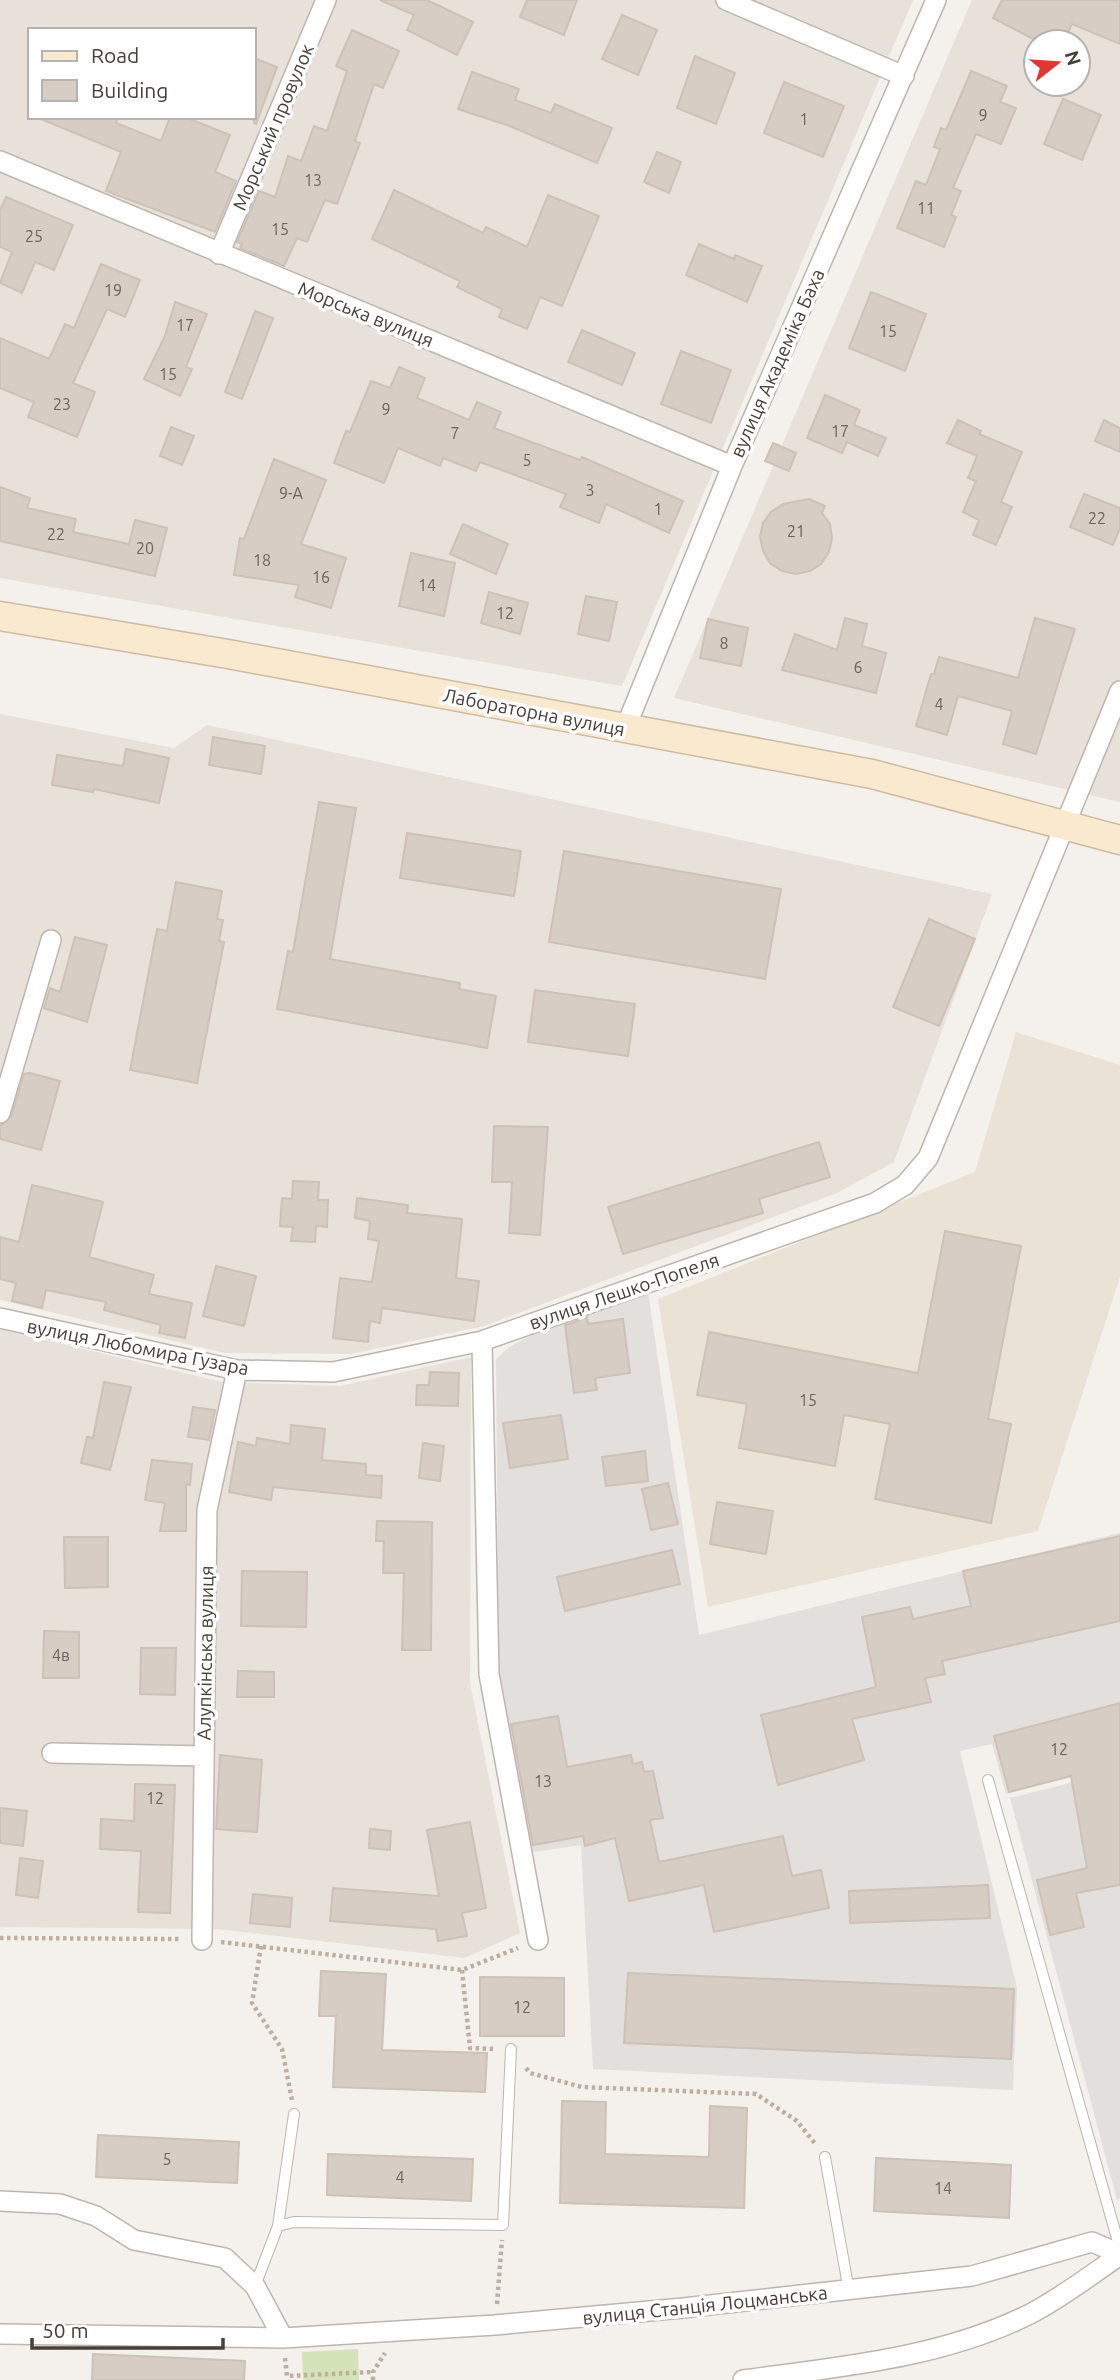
<svg xmlns="http://www.w3.org/2000/svg" width="1120" height="2380" viewBox="0 0 1120 2380" font-family="Ubuntu,sans-serif">
  <rect width="100%" height="100%" fill="#f4f0eb"/>
  <path fill="#e7e1d9" fill-rule="evenodd" d="M0 0H913L622 686 0 578ZM30 30H254V117H30Z
    M972 0H1120V802L674 698ZM1036 42H1078V84H1036Z
    M0 714 174 748 207 725 992 894 894 1162 837 1193 484 1326 350 1354 225 1353 0 1300Z
    M0 1329 222 1382 340 1386 471 1357 470 1683 520 1933 465 1958 217 1929 0 1927Z"/>
  <path fill="#e3dfdc" d="M648 1292 699 1635 1120 1533V1765L1006 1794 992 1744 960 1751 1017 1988 1013 2090 593 2069 581 1845 527 1853 499 1686 496 1359 509 1347 568 1316Z
    M1120 1770V2198L1117 2200 1010 1798Z"/>
  <path fill="#ebe2d6" d="M1016 1032 1120 1065V1277L1038 1531 708 1607 658 1299 975 1172Z"/>
  <path fill="#d5e3b8" d="M358 2349 359 2380H303L302 2352Z"/>
  <path fill="#d7cdc4" stroke="#cec1b5" stroke-width="2" d="M380 0H427L473 22 457 55 407 30 414 15Z
    M527 0H577L564 35 520 17Z
    M1002 0H1120V44L1072 24 1063 42H1039L993 18Z
    M622 15 657 30 638 75 602 59Z
    M352 30 399 51 383 88 374 84 355 141 360 143 337 204 325 200 307 242 297 238 284 266 240 248 242 244 237 242 259 191 275 197 288 156 301 161 314 126 327 131 347 71 336 66Z
    M695 56 735 73 716 124 677 108Z
    M254 58 277 67 256 124 254 123Z
    M971 71 1007 86 1000 102 1016 108 1001 144 976 134 953 188 961 191 951 215 956 217 944 247 897 228 916 181 926 185 940 149 934 147 941 128 946 130Z
    M472 72 519 89 515 100 551 113 555 104 612 128 597 163 507 125 458 109Z
    M784 82 844 106 823 157 764 133Z
    M1063 99 1101 115 1082 160 1044 144Z
    M36 117H118L116 123 161 141 170 117H185L230 135 215 172 236 181 215 232 106 191 121 152Z
    M657 152 681 162 669 193 644 182Z
    M394 190 483 233 486 227 527 247 548 195 599 216 562 306 540 297 527 329 499 317 502 309 457 287 460 281 372 239Z
    M6 197 73 225 54 270 35 262 22 293 0 283 12 252 0 247V210Z
    M699 244 734 259 735 255 762 266 747 302 686 275Z
    M101 264 140 280 125 317 107 309 73 383 95 392 77 437 28 417 34 402 0 388V338L49 359 65 324 74 328Z
    M871 292 926 314 905 371 849 348Z
    M175 302 207 314 186 367 192 369 180 396 144 379 165 336Z
    M255 311 273 318 242 399 225 392Z
    M582 330 635 353 622 385 568 362Z
    M681 351 731 370 711 423 661 404Z
    M399 367 425 378 417 398 469 420 477 402 501 412 494 428 580 460 582 457 683 501 669 533 606 504 599 523 560 507 566 494 480 462 476 471 443 458 440 466 398 448 384 483 334 463 346 431 350 432 371 381 390 388Z
    M825 395 860 410 854 425 886 438 878 456 847 442 842 453 807 438Z
    M958 420 981 431 979 434 1022 452 1001 502 1012 507 996 545 973 535 979 520 963 512 976 481 968 478 977 456 947 443Z
    M1104 420 1120 428V452L1095 441Z
    M171 427 194 436 182 465 160 456Z
    M773 443 796 453 789 471 765 461Z
    M274 459 326 480 301 544 346 558 331 608 295 597 299 585 234 575 240 538 244 539Z
    M0 487 30 498 27 508 76 519 73 532 129 544 135 520 167 528 155 576 0 541Z
    M1084 494 1120 508V528L1113 545 1070 527Z
    M809 499 825 506 822 513 830 524 832 538 829 552 821 564 810 571 796 574 782 571 770 563 763 551 760 537 763 523 771 512 783 504Z
    M463 524 508 544 496 574 450 554Z
    M411 553 455 563 444 616 399 606Z
    M489 592 528 603 520 634 481 623Z
    M586 596 617 602 609 641 578 634Z
    M845 618 867 624 862 646 886 653 876 693 782 670 795 634 837 650Z
    M1035 618 1075 629 1036 754 1003 744 1012 711 958 696 947 735 916 726 931 674H934L939 657 1018 678Z
    M708 619 748 628 741 666 700 658Z
    M213 737 265 746 261 774 209 765Z
    M126 749 169 758 159 803 94 789 93 792 52 785 57 755 123 766Z
    M319 802 356 808 330 959 460 983 459 989 496 996 487 1048 277 1009 288 951 293 952Z
    M407 833 521 851 514 896 400 878Z
    M564 851 781 889 765 979 549 942Z
    M176 882 222 891 217 919 223 920 219 941 224 942 197 1083 130 1070 157 929 167 931Z
    M929 919 975 939 939 1026 893 1007Z
    M75 937 107 945 87 1022 44 1008 50 988 60 992Z
    M535 990 635 1004 628 1056 528 1042Z
    M30 1073 60 1081 41 1150 0 1139V1125L11 1117 24 1074Z
    M494 1126 548 1127 540 1235 509 1233 512 1182H492Z
    M819 1142 830 1177 759 1199 763 1213 623 1254 608 1207Z
    M293 1181 319 1182 318 1200H328L327 1227 316 1226 315 1242 291 1241 293 1227 280 1226 282 1198 292 1199Z
    M32 1185 103 1202 89 1257 154 1275 149 1294 192 1303 185 1338 159 1333 161 1325 104 1310 106 1302 46 1290 42 1308 12 1301 16 1283 0 1279V1237L19 1242Z
    M357 1198 408 1205 407 1213 462 1219 456 1278 479 1281 474 1321 382 1308 380 1323 370 1321 368 1342 333 1338 340 1278 372 1282 379 1241 368 1239 370 1221 355 1218Z
    M945 1231 1021 1246 988 1419 1011 1424 991 1523 875 1499 890 1424 844 1415 835 1466 739 1448 747 1404 697 1395 709 1332 918 1373Z
    M216 1266 256 1276 244 1326 203 1316Z
    M587 1317 588 1324 623 1319 630 1373 595 1378 597 1390 574 1393 565 1325Z
    M430 1372 459 1373 458 1406 416 1405 417 1385H429Z
    M104 1382 131 1387 110 1470 81 1463 87 1437 93 1438Z
    M193 1407 215 1410 209 1440 188 1437Z
    M561 1415 568 1459 510 1468 503 1423Z
    M291 1425 325 1429 322 1460 366 1464V1475L382 1476 381 1498 273 1487 271 1500 229 1492 238 1442 256 1446 257 1438 290 1444Z
    M423 1443 444 1446 440 1481 419 1478Z
    M645 1451 648 1481 606 1486 602 1457Z
    M152 1460 192 1464 190 1485 186 1484V1531H160L165 1503 145 1500Z
    M668 1483 678 1524 651 1530 642 1489Z
    M717 1502 773 1511 766 1554 710 1544Z
    M377 1521 432 1522 431 1650H402L404 1573H383L384 1541H376Z
    M1120 1536V1621L942 1661 945 1674 925 1678 931 1702 852 1719 864 1760 778 1785 761 1715 876 1687 862 1617 910 1607 913 1619 971 1606 963 1571Z
    M64 1537H108V1587L65 1588Z
    M672 1550 680 1584 565 1611 557 1577Z
    M242 1571 307 1572 306 1627 241 1626Z
    M44 1631 79 1632V1678H43Z
    M141 1648H176L175 1695 140 1694Z
    M238 1671 274 1672V1697H237Z
    M1120 1703V1885L1076 1893 1084 1927 1050 1935 1037 1880 1087 1868 1071 1776 1009 1792 994 1736Z
    M558 1716 567 1767 631 1755 633 1764 642 1762 644 1772 653 1771 663 1818 650 1820 659 1862 783 1836 792 1876 821 1870 829 1908 714 1932 704 1885 629 1901 615 1838 585 1846 583 1836 533 1845 511 1724Z
    M220 1755 262 1760 257 1832 216 1829Z
    M135 1784 175 1785 170 1913 138 1912 141 1851 100 1849 101 1819 134 1821Z
    M0 1808 27 1811 23 1846 0 1843Z
    M470 1822 486 1908 462 1913 467 1936 438 1941 436 1929 330 1921 333 1888 439 1896 427 1830Z
    M370 1829 391 1831 390 1850 369 1848Z
    M20 1858 43 1861 38 1898 16 1895Z
    M988 1885 990 1918 850 1923 849 1891Z
    M253 1894 292 1898 290 1927 250 1923Z
    M321 1971 386 1974 382 2050 487 2053 485 2092 333 2087 336 2016H319Z
    M628 1973 1014 1989 1011 2059 624 2043Z
    M480 1977 564 1978V2036H480Z
    M562 2101 606 2102 605 2154 709 2157 710 2106 747 2108 744 2208 560 2203Z
    M98 2135 239 2142 237 2183 96 2177Z
    M328 2154 473 2159 471 2201 327 2195Z
    M876 2158 1011 2165 1009 2218 874 2211Z
    M93 2354 245 2361 244 2380H92Z"/>
  <g fill="none" stroke-linecap="round" stroke-linejoin="round">
    <g stroke="#beb6ae" stroke-width="12">
      <path id="service" d="M988 1780 1120 2249
        M825 2157 849 2291
        M278 2226 294 2114
        M255 2286 278 2226 294 2222 503 2225 511 2049"/>
    </g>
    <g stroke="#beb6ae" stroke-width="22">
      <path id="minor" d="M726 0 904 76
        M0 161 732 466
        M219 254 326 0
        M625 729 732 466 936 0
        M0 1113 51 940
        M0 1318 237 1370 333 1372 482 1341 875 1203 905 1185 928 1158 1120 691
        M482 1341 489 1674 538 1940
        M52 1753 204 1756
        M202 1940 207 1510 237 1370
        M0 2201 60 2204 96 2216 134 2240 225 2258 255 2286 283 2338
        M0 2334 283 2338 495 2325 683 2308 972 2276 1092 2242 1120 2254
        M743 2380C840 2367 942 2358 1030 2314 1061 2298 1091 2275 1120 2255"/>
    </g>
    <g stroke="#cebba0" stroke-width="31">
      <path id="secondary" d="M0 616 228 654 872 774 1120 840"/>
    </g>
    <path stroke="#beb0a1" stroke-width="4.5" stroke-dasharray="3.5 3.5" stroke-linecap="butt" d="M0 1938 180 1939
      M221 1942 462 1970 518 1948
      M261 1946 252 2003 282 2049 292 2100
      M462 1970 470 2048 495 2049
      M526 2068 530 2073 582 2087 756 2094 797 2121 816 2145
      M497 2304 502 2240
      M285 2358 287 2376 373 2372
      M373 2380V2372L385 2353"/>
    <use href="#service" stroke="#fff" stroke-width="10"/>
    <use href="#minor" stroke="#fff" stroke-width="19"/>
    <use href="#secondary" stroke="#f9e9cf" stroke-width="28"/>
  </g>
  <g text-anchor="middle" dominant-baseline="central" stroke-width="7" stroke-linejoin="round" paint-order="stroke">
    <g font-size="16" fill="#6b635c">
      <text x="983" y="115">9</text>
      <text x="804" y="119">1</text>
      <text x="313" y="180">13</text>
      <text x="926" y="208">11</text>
      <text x="280" y="229">15</text>
      <text x="34" y="236">25</text>
      <text x="113" y="290">19</text>
      <text x="185" y="325">17</text>
      <text x="888" y="331">15</text>
      <text x="168" y="374">15</text>
      <text x="62" y="404">23</text>
      <text x="386" y="409">9</text>
      <text x="840" y="431">17</text>
      <text x="455" y="433">7</text>
      <text x="527" y="460">5</text>
      <text x="590" y="490">3</text>
      <text x="291" y="493">9-А</text>
      <text x="658" y="509">1</text>
      <text x="1097" y="518">22</text>
      <text x="796" y="531">21</text>
      <text x="56" y="534">22</text>
      <text x="145" y="548">20</text>
      <text x="262" y="560">18</text>
      <text x="321" y="577">16</text>
      <text x="427" y="585">14</text>
      <text x="505" y="613">12</text>
      <text x="724" y="643">8</text>
      <text x="858" y="667">6</text>
      <text x="939" y="704">4</text>
      <text x="808" y="1400">15</text>
      <text x="61" y="1655">4в</text>
      <text x="1059" y="1749">12</text>
      <text x="543" y="1781">13</text>
      <text x="155" y="1798">12</text>
      <text x="522" y="2007">12</text>
      <text x="167" y="2159">5</text>
      <text x="400" y="2177">4</text>
      <text x="943" y="2188">14</text>
    </g>
    <g font-size="19" fill="#474039" stroke="#fff">
      <text transform="translate(273 127) rotate(-67)">Морський провулок</text>
      <text transform="translate(366 314) rotate(22)">Морська вулиця</text>
      <text transform="translate(777 363) rotate(-66)">вулиця Академіка Баха</text>
      <text transform="translate(534 712) rotate(11)">Лабораторна вулиця</text>
      <text transform="translate(624 1291) rotate(-19)">вулиця Лешко-Попеля</text>
      <text transform="translate(138 1347) rotate(11)">вулиця Любомира Гузара</text>
      <text transform="translate(205 1653) rotate(-89)">Алупкінська вулиця</text>
      <text transform="translate(705 2305) rotate(-6)">вулиця Станція Лоцманська</text>
    </g>
  </g>
  <rect x="28" y="28" width="228" height="91" fill="#ffffff" stroke="#b5b3b0" stroke-width="2"/>
  <rect x="42" y="51" width="35" height="10" fill="#f9e9cf" stroke="#b5b3b0" stroke-width="2"/>
  <text x="91" y="63" font-size="21" fill="#474039">Road</text>
  <rect x="42" y="80" width="35" height="21" fill="#d7cdc4" stroke="#b5b3b0" stroke-width="2"/>
  <text x="91" y="98" font-size="21" fill="#474039">Building</text>
  <g transform="translate(1057 63) rotate(73)"><circle r="33" fill="#ffffff" stroke="#b5b3b0" stroke-width="2"/>
  <path d="M0-5L12 26L0 18L-12 26Z" fill="#e23633"/>
  <text y="-10" font-size="19" font-weight="bold" text-anchor="middle" fill="#474039">N</text>
  </g>
  <path d="M32 2338v10h191v-10" fill="none" stroke="#474039" stroke-width="3.5"/>
  <text x="42" y="2338" font-size="21" fill="#474039" stroke="#ffffff" stroke-width="5" paint-order="stroke">50 m</text>
</svg>
